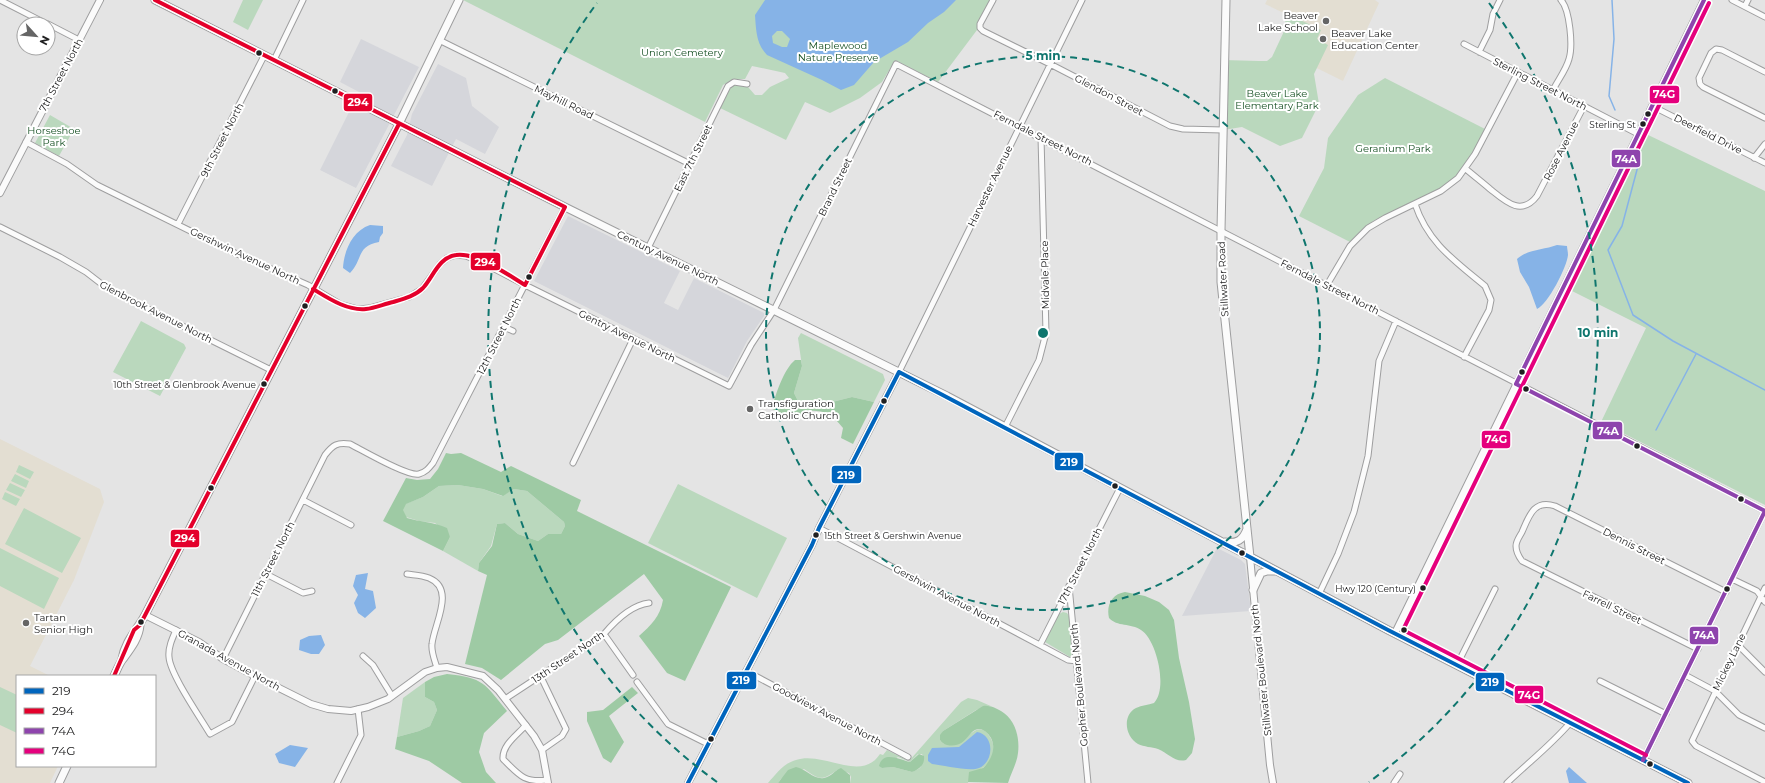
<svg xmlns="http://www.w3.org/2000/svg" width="1765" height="783" viewBox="0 0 1765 783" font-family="Montserrat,sans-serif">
  <rect width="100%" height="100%" fill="#e4e4e4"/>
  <path fill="#d5d6db" d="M361 39 419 67 356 188 320 170 359 92 340 82Z
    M438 64 466 78 472 106 499 127 485 154 456 139 432 186 391 166 407 135 412 114Z
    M568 216 680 271 664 303 678 310 694 278 764 313V316L747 341 728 378 534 281Z
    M1217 548 1241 560 1245 564 1251 611 1182 616Z"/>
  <path fill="#e3ded2" d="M1267 0H1375L1379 3 1343 81 1280 50 1289 28 1288 15 1265 4Z
    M0 439 100 489 104 502 74 580 30 666 50 676H17V766H58L50 783H0Z"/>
  <path fill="#bad8bd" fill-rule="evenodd" d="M243 0H263L248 30 233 22Z
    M463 0H990L977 23V30L938 82 897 61 894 62 882 82 860 98 830 113 805 102 786 140 720 108 730 87 735 85 748 87 755 95H762L770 87 789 78 785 73 752 66 745 79H733L723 85 705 122Z
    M1284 12 1321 30 1317 39 1328 45 1314 74 1319 104 1302 138 1280 146 1242 127 1223 130V60L1259 61H1267L1272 57 1286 27Z
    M1385 78 1485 129 1465 168 1440 190 1373 221 1350 242 1299 216 1324 168 1328 138 1358 95Z
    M50 115 74 129 59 156 35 143Z
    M1644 133 1765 191V505L1601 422 1646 328 1568 289Z
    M141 321 184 344 186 348 160 396 113 372Z
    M801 333 883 374 885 380 874 402 852 397 828 403H809L798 401 794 393 802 366 798 338Z
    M19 465 34 472 30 479 16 472Z
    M15 474 29 481 26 488 11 481Z
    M10 483 25 490 21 497 6 490Z
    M678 484 787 538 757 598 648 543Z
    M458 485 483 489 502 496 514 489 527 491 564 522 565 526 561 534H548L538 541 518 534 505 523 497 524 491 546 479 563 478 571 443 551 450 537 435 523 419 521 406 517 402 510 405 504 423 497 439 486Z
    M5 492 20 499 16 506 2 499Z
    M24 508 81 538 62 573 5 544Z
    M0 548 59 578 44 609 0 586Z
    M1063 612 1067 613 1070 618 1073 653 1070 657 1045 642 1059 614Z
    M425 682V697L434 702 437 710 430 726 419 731 397 737 403 698Z
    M0 687 17 695V733L0 725Z
    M968 698 977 700 993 707 989 706 976 710 943 731 940 740C942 743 944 744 947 744 966 749 973 719 987 733 990 736 992 740 993 744 998 769 971 768 968 783H850L851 777 849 773 837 770C821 782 819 779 804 769L781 779 778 783H768C776 774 784 763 796 760 824 751 861 783 880 754L883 755 887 750 909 761 961 702ZM918 754H922L924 758 920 768 912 772 893 767 881 768 898 757 910 762Z"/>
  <path fill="#9ecaa4" d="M795 360H801L802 366 794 393 798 401 809 403H828L852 397 874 402 853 444 841 438 843 428C830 412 824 410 804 411L798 420 772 409C775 395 784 369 795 360Z
    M446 453 451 454 461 453 501 472 511 466 581 500 577 511 731 587 685 681 667 673 639 636C651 625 660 617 663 600L644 574 558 640 545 644 501 680 482 668 465 664 487 575 478 571 479 563 492 546 497 524 505 523 518 534 538 541 548 534H561L565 526 564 522 527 491 514 489 503 496 483 489 458 485 439 486 423 497 406 504 403 510 407 518C420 522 434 522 447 528L450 537 443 551 383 521 406 478 417 480 430 479 438 469Z
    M1125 592 1145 596 1159 602 1169 610 1174 620 1179 658 1189 702 1195 739 1192 753 1186 760C1175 763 1168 753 1158 749 1152 747 1144 747 1138 744 1125 737 1122 715 1136 708 1142 705 1148 705 1154 703 1168 689 1157 640 1141 630 1131 623 1117 627 1109 618 1106 605 1112 594 1125 592Z
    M447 674C484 678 484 683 507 711L484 733 479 752 486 772 496 783H462L429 761 395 749 397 737 419 731 430 726 437 710 434 702 425 697V682L434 677Z
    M632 687 638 693 609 716 624 742 611 763 603 758 587 721V712L603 710Z
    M983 706C990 705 995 708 1001 711 1015 719 1020 737 1018 753 1017 763 1011 773 1008 783L968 782 969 772 983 768C993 759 998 743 987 733 985 731 982 729 979 729 968 729 967 749 947 745 944 744 942 743 940 740V735L943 731Z
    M919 754 924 756C925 764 920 769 912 772L893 767 882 768 879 766C883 750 900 760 910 762Z
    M796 767C806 769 814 780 824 778 831 777 835 770 841 768L850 775V783H778L788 770Z"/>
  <path fill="#86b3e7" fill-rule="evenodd" d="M765 0H956L944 12 928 23 908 42 874 62 854 85 841 90 822 80 767 55C756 44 756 29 755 15ZM777 31H782L790 39 787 47H782L773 43 772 36Z
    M370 225 383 226V233L380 237 379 242C356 246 363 260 350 273L343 268C344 251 352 231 370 225Z
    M1557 245 1567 246C1567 248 1568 252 1568 255 1567 267 1548 304 1537 309L1529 287 1520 272 1517 259C1528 249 1544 250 1557 245Z
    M368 573 365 589 373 591 376 608 365 618 358 613 354 603 358 595 353 586 356 575Z
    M321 635 325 645 319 654H311L299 650 300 640 309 636Z
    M977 732C995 735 994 762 979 768 970 772 943 765 932 764L928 761V755L932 748 959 747Z
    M290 745 308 748 295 767 279 763 275 754Z
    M1569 767 1587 783H1569L1566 771Z"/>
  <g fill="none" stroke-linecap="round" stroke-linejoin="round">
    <path stroke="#86b3e7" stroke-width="1.5" d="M1612 0 1614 39 1609 96 1615 110
      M1638 166 1622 226 1608 250 1633 315 1673 341 1765 390
      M1656 430 1696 354"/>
    <g stroke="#9e9e9f" stroke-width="7">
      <path id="minor" d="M0 0 47 24
        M993 0 980 24V28L983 31 1050 64 1170 126 1183 129 1223 130
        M1732 0 1765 17
        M1745 6 1748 0
        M48 24 79 40
        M439 40 690 164
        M1464 44 1638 134
        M1479 52 1490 30 1493 14 1500 0
        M274 60 303 0
        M1765 72 1722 50 1716 49 1711 53 1699 78 1700 84 1703 87 1765 118
        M1553 90C1558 80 1566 70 1569 59 1573 46 1570 10 1561 0
        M1652 106 1765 163
        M26 142 67 164 97 185 235 253 308 285 340 304 358 309 369 308 409 297 422 289 440 264 447 258 456 255 466 256 483 263 525 285 729 386 751 345 774 310 896 64 1765 511
        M1754 158 1765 144
        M1466 169C1474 176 1482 182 1490 189 1505 201 1521 217 1537 196L1584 106
        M1415 204C1428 243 1455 261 1485 286L1491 300 1489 310 1464 357
        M178 224 264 56
        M0 227 60 257 86 272 108 289 271 370
        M648 248 728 86 734 82 747 84
        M1327 285 1350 246 1368 228 1385 218 1441 191 1458 178 1475 154 1518 72
        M504 327 513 331
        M899 372 1082 0
        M1005 427 1039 360 1046 333 1041 137
        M573 463 633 339
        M303 500 351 525
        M819 528 1068 660 1077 661
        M266 574 303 593 312 591
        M407 574C414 575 422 575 429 578 456 589 434 624 432 644 431 652 435 661 437 668
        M1732 579 1757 591 1765 602
        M1069 586 1088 783
        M1765 588 1692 741 1696 746 1765 782
        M1319 594 1338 554 1354 512 1368 456 1379 361 1396 321
        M176 630C172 639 168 648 169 657 170 674 200 717 210 734L232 722 255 676
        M604 634 633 675
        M1040 645 1120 488
        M1738 645 1765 672
        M1698 649 1522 561C1519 557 1516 552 1516 546 1516 541 1520 536 1522 532 1529 516 1534 499 1555 506L1726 592
        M363 656 373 665 392 696
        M223 659 325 455C333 445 337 442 350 444 362 450 408 477 419 474 426 472 429 468 433 463L565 207
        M1457 665 1495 589
        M746 671 908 757
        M540 675 566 729 562 736 542 750
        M1685 675 1715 691 1739 715 1765 728
        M1600 681 1666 714
        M637 682 668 724 708 744
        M505 699 604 634C615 621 632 605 649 603
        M526 725C517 735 502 745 503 759 519 775 524 783 547 780
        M1643 760 1765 511
        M337 783 361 735 358 709
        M1394 783 1400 774
        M1507 783C1528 763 1551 745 1570 723"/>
    </g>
    <g stroke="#9e9e9f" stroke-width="8">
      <path id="tertiary" d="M0 193 100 0
        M1250 557 1270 765 1273 783
        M145 615 199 642 223 659 255 676 311 704 328 709 351 711 368 707 388 699 425 672 437 668 447 667 483 676 498 690 534 736 542 750 548 783
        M1395 633 1704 0
        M688 783 812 545 819 528 899 372"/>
    </g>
    <g stroke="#9e9e9f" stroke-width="9">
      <path id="secondary" d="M155 0 565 207 947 396 1388 630 1688 783
        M1226 0 1221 230V282L1250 557
        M1225 542C1237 544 1243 540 1247 529
        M1253 590 1261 573 1267 571H1275
        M122 659C125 641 137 630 145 615L396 130 459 0
        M114 676C117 670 119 664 123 659 131 648 139 638 140 625
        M59 783 67 766"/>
    </g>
    <use href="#minor" stroke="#fbfbfb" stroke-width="5"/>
    <use href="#tertiary" stroke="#fbfbfb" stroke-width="6"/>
    <use href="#secondary" stroke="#fbfbfb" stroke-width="7"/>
    <g stroke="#fff" stroke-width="7">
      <path id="bus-1" d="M899 372 1388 630 1688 783
        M688 783 812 545 819 528 899 372"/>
    </g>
    <g stroke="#fff" stroke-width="7">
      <path id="bus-2" d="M155 0 565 207 525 285C508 275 477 252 456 255 439 257 433 277 423 288 415 296 403 299 393 302 384 304 375 308 366 309 347 311 328 298 313 289
        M114 676 134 630 140 625 399 124"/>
    </g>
    <g stroke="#fff" stroke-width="7">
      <path id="bus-3" d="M1704 0 1516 384 1765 511
        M1643 760 1765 511"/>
    </g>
    <g stroke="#fff" stroke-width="7">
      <path id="bus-4" d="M1646 755 1403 630 1709 3"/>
    </g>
    <use href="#bus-1" stroke="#0065bd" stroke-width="4"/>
    <use href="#bus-2" stroke="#e4002b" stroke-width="4"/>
    <use href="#bus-3" stroke="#8e44ad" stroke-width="4"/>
    <use href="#bus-4" stroke="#e5007d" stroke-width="4"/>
  </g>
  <g fill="none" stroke="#0f766e" stroke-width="2" stroke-dasharray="7 5">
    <circle cx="1043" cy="333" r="277"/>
    <path d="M717 782A555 555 0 0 1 597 3M1489 3A555 555 0 0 1 1369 782"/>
  </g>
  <g fill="#656565" stroke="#fff" stroke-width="1.5">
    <circle cx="1326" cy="21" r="4"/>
    <circle cx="1323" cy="39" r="4"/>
    <circle cx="750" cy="409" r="4"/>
    <circle cx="26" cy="623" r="4"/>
  </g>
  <g fill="#202021" stroke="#fff" stroke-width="1.5">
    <circle cx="259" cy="53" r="3.5"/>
    <circle cx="335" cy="91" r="3.5"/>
    <circle cx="1648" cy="114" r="3.5"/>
    <circle cx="1643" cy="124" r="3.5"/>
    <circle cx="529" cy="277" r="3.5"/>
    <circle cx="305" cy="306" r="3.5"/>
    <circle cx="1522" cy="372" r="3.5"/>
    <circle cx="264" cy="384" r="3.5"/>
    <circle cx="1526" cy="389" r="3.5"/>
    <circle cx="884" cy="401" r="3.5"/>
    <circle cx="1637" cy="446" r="3.5"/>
    <circle cx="1115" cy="486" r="3.5"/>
    <circle cx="211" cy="488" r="3.5"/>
    <circle cx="1741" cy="499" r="3.5"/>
    <circle cx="816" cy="535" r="3.5"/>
    <circle cx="1242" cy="553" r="3.5"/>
    <circle cx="1423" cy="588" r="3.5"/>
    <circle cx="1727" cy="589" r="3.5"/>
    <circle cx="141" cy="622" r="3.5"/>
    <circle cx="1404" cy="630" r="3.5"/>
    <circle cx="711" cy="739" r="3.5"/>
    <circle cx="1650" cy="764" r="3.5"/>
  </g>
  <g text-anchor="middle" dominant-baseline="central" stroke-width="4" stroke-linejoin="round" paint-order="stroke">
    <g font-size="9" fill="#202021" stroke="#fff" text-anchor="end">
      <text x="1636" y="124">Sterling St</text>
      <text x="256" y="384">10th Street &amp; Glenbrook Avenue</text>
      <text x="824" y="535" text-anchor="start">15th Street &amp; Gershwin Avenue</text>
      <text x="1416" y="588">Hwy 120 (Century)</text>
    </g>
    <g font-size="10" fill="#202021" stroke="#fff" text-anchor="start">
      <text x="1318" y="15" text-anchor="end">Beaver<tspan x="1318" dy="12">Lake School</tspan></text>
      <text x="1331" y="33">Beaver Lake<tspan x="1331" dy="12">Education Center</tspan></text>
      <text x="758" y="403">Transfiguration<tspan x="758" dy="12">Catholic Church</tspan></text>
      <text x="34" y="617">Tartan<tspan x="34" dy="12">Senior High</tspan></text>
    </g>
    <g font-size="10" fill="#165023" stroke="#fff">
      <text x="838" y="45">Maplewood<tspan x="838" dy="12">Nature Preserve</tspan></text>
      <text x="682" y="52">Union Cemetery</text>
      <text x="1277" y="93">Beaver Lake<tspan x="1277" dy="12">Elementary Park</tspan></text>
      <text x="54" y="130">Horseshoe<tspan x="54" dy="12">Park</tspan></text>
      <text x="1393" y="148">Geranium Park</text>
    </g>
    <g font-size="10" fill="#202021" stroke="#fff">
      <text transform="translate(61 75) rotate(-62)">7th Street North</text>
      <text transform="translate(1540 84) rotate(27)">Sterling Street North</text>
      <text transform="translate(1109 95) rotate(28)">Glendon Street</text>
      <text transform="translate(564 102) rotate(26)">Mayhill Road</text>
      <text transform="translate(1708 134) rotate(27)">Deerfield Drive</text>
      <text transform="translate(1043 138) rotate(27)">Ferndale Street North</text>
      <text transform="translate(222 140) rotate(-63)">9th Street North</text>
      <text transform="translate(1561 151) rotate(-63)">Rose Avenue</text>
      <text transform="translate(693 158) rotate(-64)">East 7th Street</text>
      <text transform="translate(990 186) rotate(-64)">Harvester Avenue</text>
      <text transform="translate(835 187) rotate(-64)">Brand Street</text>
      <text transform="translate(245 256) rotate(25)">Gershwin Avenue North</text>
      <text transform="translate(668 258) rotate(26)">Century Avenue North</text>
      <text transform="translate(1045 275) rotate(-91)">Midvale Place</text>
      <text transform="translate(1223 279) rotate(-93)">Stillwater Road</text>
      <text transform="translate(1330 287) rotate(27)">Ferndale Street North</text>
      <text transform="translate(156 312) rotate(27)">Glenbrook Avenue North</text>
      <text transform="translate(499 336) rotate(-63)">12th Street North</text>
      <text transform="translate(627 336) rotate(26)">Gentry Avenue North</text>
      <text transform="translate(1634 546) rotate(27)">Dennis Street</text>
      <text transform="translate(273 559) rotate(-63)">11th Street North</text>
      <text transform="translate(1080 566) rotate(-63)">17th Street North</text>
      <text transform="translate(947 596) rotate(28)">Gershwin Avenue North</text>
      <text transform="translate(1612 607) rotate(26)">Farrell Street</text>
      <text transform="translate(568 657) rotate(-34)">13th Street North</text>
      <text transform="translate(229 660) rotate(29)">Granada Avenue North</text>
      <text transform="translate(1729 662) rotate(-64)">Mickey Lane</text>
      <text transform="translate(1261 670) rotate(-96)">Stillwater Boulevard North</text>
      <text transform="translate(1079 685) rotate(-95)">Gopher Boulevard North</text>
      <text transform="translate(827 714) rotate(28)">Goodview Avenue North</text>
    </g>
  </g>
  <circle cx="1043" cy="333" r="6" fill="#0f766e" stroke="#fff" stroke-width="2"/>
  <g font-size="12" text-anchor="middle" font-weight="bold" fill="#0f766e" stroke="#fff" stroke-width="4" stroke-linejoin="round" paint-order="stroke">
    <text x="1043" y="60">5 min</text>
    <text x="1598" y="337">10 min</text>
  </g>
  <g stroke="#fff" stroke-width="1.5">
    <rect x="1649" y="85" width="31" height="19" rx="4" fill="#e5007d"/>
    <rect x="343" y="93" width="30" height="19" rx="4" fill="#e4002b"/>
    <rect x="1611" y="149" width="30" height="19" rx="4" fill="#8e44ad"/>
    <rect x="470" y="252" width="31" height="19" rx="4" fill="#e4002b"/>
    <rect x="1592" y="421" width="31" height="19" rx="4" fill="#8e44ad"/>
    <rect x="1481" y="430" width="30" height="19" rx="4" fill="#e5007d"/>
    <rect x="1054" y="452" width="30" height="19" rx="4" fill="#0065bd"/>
    <rect x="831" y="465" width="31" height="19" rx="4" fill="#0065bd"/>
    <rect x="170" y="529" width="30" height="19" rx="4" fill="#e4002b"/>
    <rect x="1689" y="626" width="30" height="19" rx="4" fill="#8e44ad"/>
    <rect x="726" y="671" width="31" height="19" rx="4" fill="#0065bd"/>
    <rect x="1475" y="672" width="30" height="20" rx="4" fill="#0065bd"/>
    <rect x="1514" y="685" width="30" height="19" rx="4" fill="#e5007d"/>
  </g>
  <g font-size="11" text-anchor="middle" font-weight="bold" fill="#fff">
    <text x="1664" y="98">74G</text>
    <text x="358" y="106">294</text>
    <text x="1626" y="163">74A</text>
    <text x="485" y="266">294</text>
    <text x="1608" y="435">74A</text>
    <text x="1496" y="443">74G</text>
    <text x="1069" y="466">219</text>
    <text x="846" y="479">219</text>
    <text x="185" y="542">294</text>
    <text x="1704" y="639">74A</text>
    <text x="741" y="684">219</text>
    <text x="1490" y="686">219</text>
    <text x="1529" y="699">74G</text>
  </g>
  <rect x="16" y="675" width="140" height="92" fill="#ffffff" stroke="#a6a6a6"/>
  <rect x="24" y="688" width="20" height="6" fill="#0065bd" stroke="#a6a6a6"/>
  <text x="52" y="695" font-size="12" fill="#202021">219</text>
  <rect x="24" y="708" width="20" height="6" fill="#e4002b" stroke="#a6a6a6"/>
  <text x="52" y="715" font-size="12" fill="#202021">294</text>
  <rect x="24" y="728" width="20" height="6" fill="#8e44ad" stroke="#a6a6a6"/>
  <text x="52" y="735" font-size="12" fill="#202021">74A</text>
  <rect x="24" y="748" width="20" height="6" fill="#e5007d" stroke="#a6a6a6"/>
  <text x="52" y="755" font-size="12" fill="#202021">74G</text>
  <g transform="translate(36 36) rotate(117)"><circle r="19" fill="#ffffff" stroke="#a6a6a6"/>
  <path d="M0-3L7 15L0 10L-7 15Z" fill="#656565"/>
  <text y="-6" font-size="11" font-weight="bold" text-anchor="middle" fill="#202021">N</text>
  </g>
</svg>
